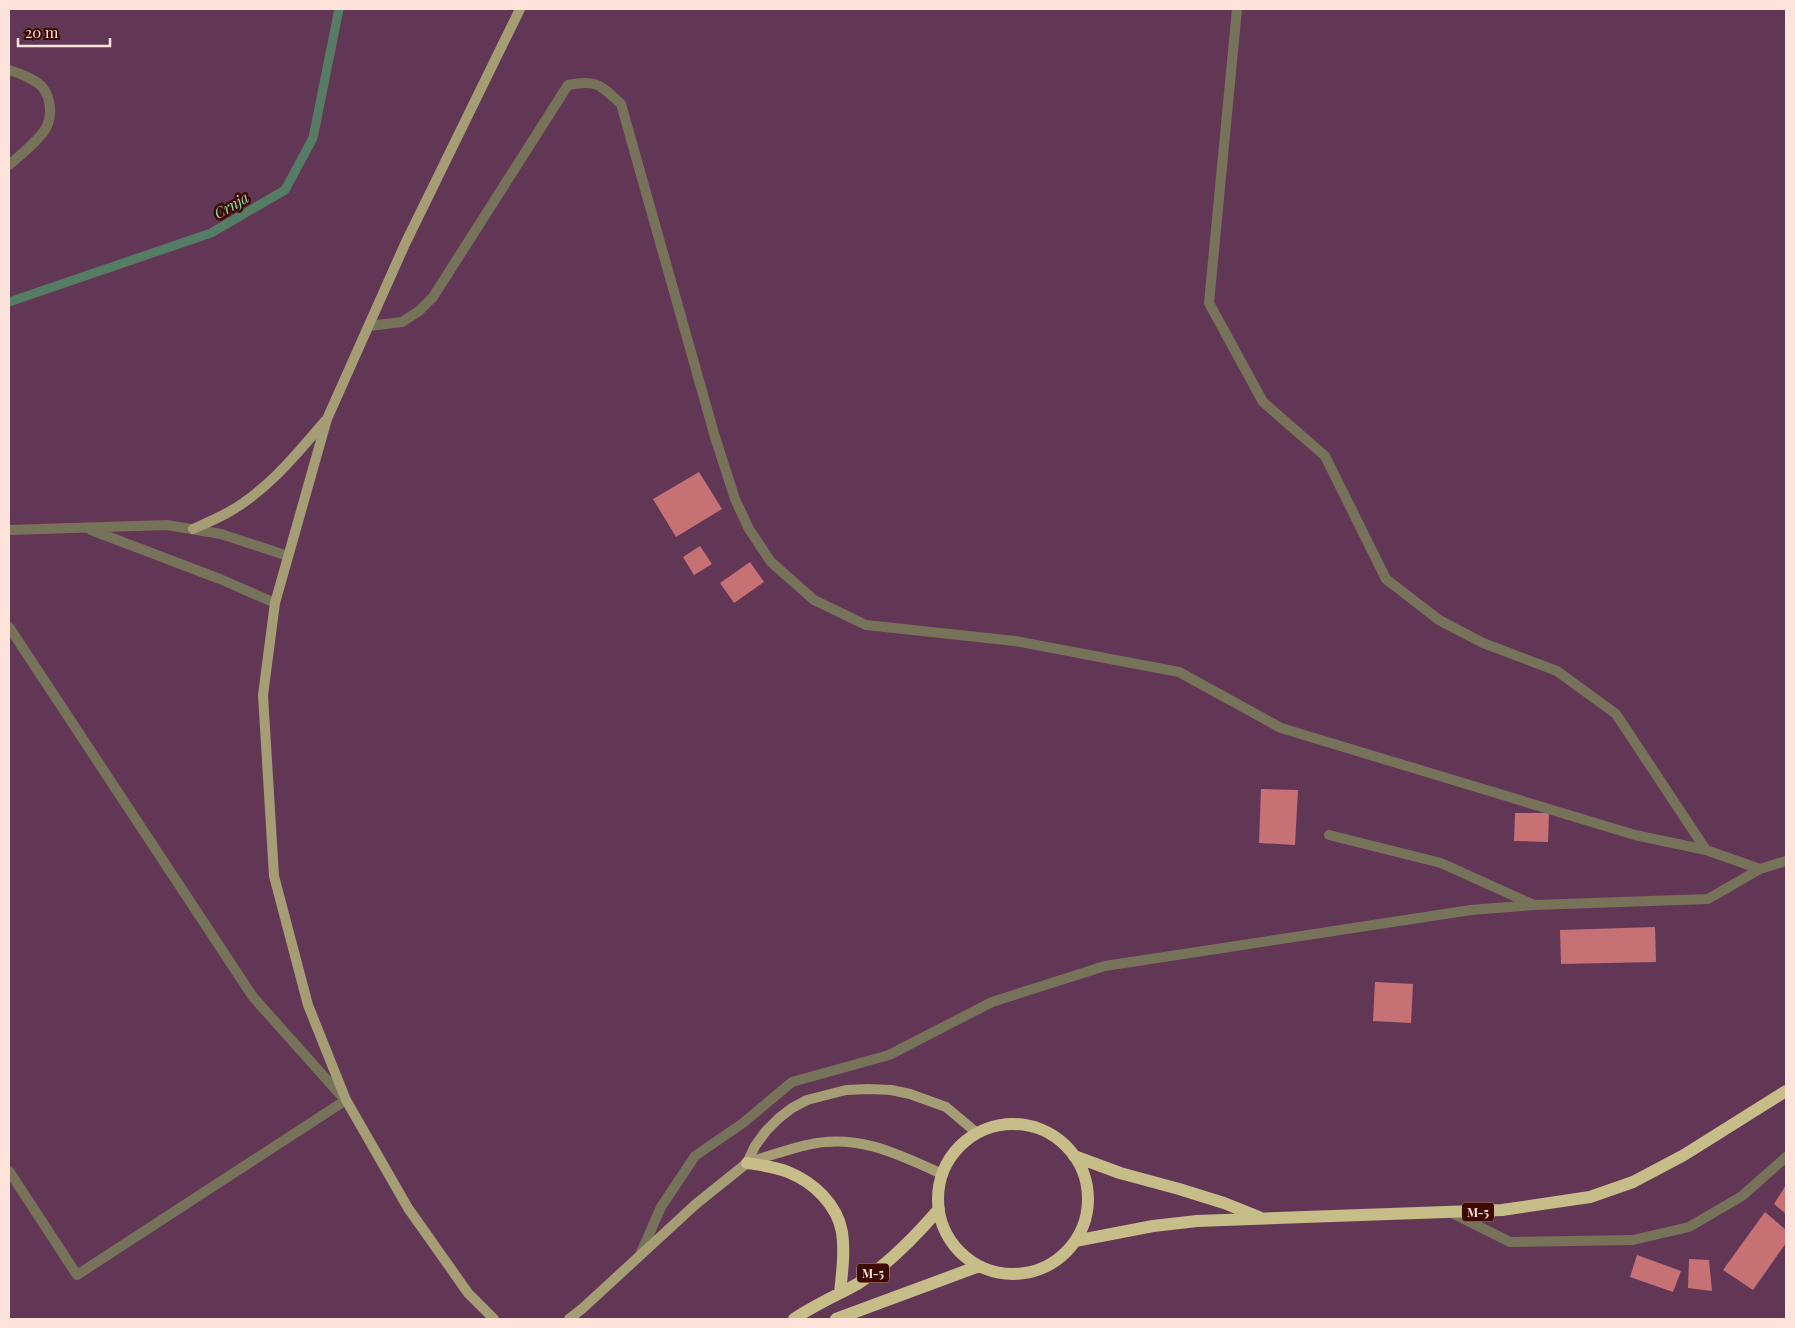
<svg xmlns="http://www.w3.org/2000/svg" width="1795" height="1328" viewBox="0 0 1795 1328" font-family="'Playfair Display',serif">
  <rect width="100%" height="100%" fill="#491403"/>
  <path fill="#623756" d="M9 9H1786V1319H9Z"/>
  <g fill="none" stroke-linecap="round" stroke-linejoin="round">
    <path stroke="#557d65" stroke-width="9" d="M9 302 211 233 285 190 313 138 339 9"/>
  </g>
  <path fill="#c67275" d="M699 472 722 509 676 537 653 499Z
    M700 546 712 564 694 575 683 557Z
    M750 562 764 582 734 603 720 583Z
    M1261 789 1298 790 1295 845 1259 843Z
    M1515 813H1549L1548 842 1514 841Z
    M1655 927 1656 962 1561 964 1560 930Z
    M1375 982 1413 984 1411 1023 1373 1021Z
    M1786 1185V1214L1774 1204Z
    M1765 1212 1786 1230V1243L1753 1290 1723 1270Z
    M1637 1255 1681 1271 1673 1292 1630 1277Z
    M1689 1259 1709 1260 1712 1291 1688 1288Z"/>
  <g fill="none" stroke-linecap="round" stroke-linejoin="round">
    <path stroke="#77735a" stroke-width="10" d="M1329 835 1441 863 1534 905
      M9 1171 77 1275 346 1100
      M1452 1213 1510 1242 1633 1240 1689 1227 1742 1196 1786 1157"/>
    <path stroke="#77735a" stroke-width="10" d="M1237 9 1209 303 1263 402 1325 456 1386 579 1439 620 1483 643 1557 671 1616 714 1706 850
      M9 70C19 73 37 80 43 88 51 99 52 115 47 126 42 138 19 156 9 165
      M369 326 402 322 419 311 433 297 568 85C597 79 600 85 621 104L715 437 735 499 749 529 771 562 814 600 866 625 1015 641 1179 672 1281 728 1635 835 1706 850 1760 869 1786 861
      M9 530 167 525 221 534 288 556
      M91 530 220 579 275 603
      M9 627 253 997 345 1100
      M640 1255 661 1207 695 1156 743 1123 792 1082 889 1055 992 1002 1105 966 1471 910 1534 905 1708 899 1760 869"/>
    <path stroke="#a59d74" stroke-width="10" d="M193 529C204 524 216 519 227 513 267 491 296 455 325 421
      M748 1162C768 1157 788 1149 807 1145 857 1133 898 1154 942 1174
      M494 1319 468 1293 408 1208 346 1100 308 1005 274 876 263 695 275 603 327 419 405 244 520 9
      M569 1319 583 1308 696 1204 747 1163 755 1146 766 1131 779 1118 792 1108 807 1100 846 1090 869 1089 891 1090 910 1094 946 1107 977 1133"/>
    <path stroke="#c7bd89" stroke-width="12" d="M938 1199a75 75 0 1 1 150 0a75 75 0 1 1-150 0Z
      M1074 1156 1120 1173 1179 1189 1224 1203 1259 1217
      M747 1163C760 1165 776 1167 788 1172 813 1182 837 1204 842 1232 845 1252 842 1273 840 1293
      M1075 1241 1153 1226 1197 1221 1502 1210 1590 1197 1633 1182 1684 1155 1786 1091
      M794 1319C814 1305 838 1295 859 1283 890 1263 915 1237 939 1209
      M836 1319 979 1266"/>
  </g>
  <g text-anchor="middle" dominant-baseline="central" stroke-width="5" stroke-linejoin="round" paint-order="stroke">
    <g fill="#3e0900" stroke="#c4a299" stroke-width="1">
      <rect x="1462" y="1202.5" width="32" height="19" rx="4"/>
      <rect x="857" y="1263.5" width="32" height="19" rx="4"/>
    </g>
    <g font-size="12" font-weight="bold" fill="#fee3da">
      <text x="1478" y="1212">M-5</text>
      <text x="873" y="1273">M-5</text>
    </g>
    <g font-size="15" font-style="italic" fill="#86e1ae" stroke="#3e0900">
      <text transform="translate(231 205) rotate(-30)">Crnja</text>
    </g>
  </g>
  <rect width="1795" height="1328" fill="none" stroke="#fee3da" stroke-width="20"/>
  <path d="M18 38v8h92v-8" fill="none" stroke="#fee3da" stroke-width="2.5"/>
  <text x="25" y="38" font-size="15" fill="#fee3da" stroke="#3e0900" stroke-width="4" paint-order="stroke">20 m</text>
</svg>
